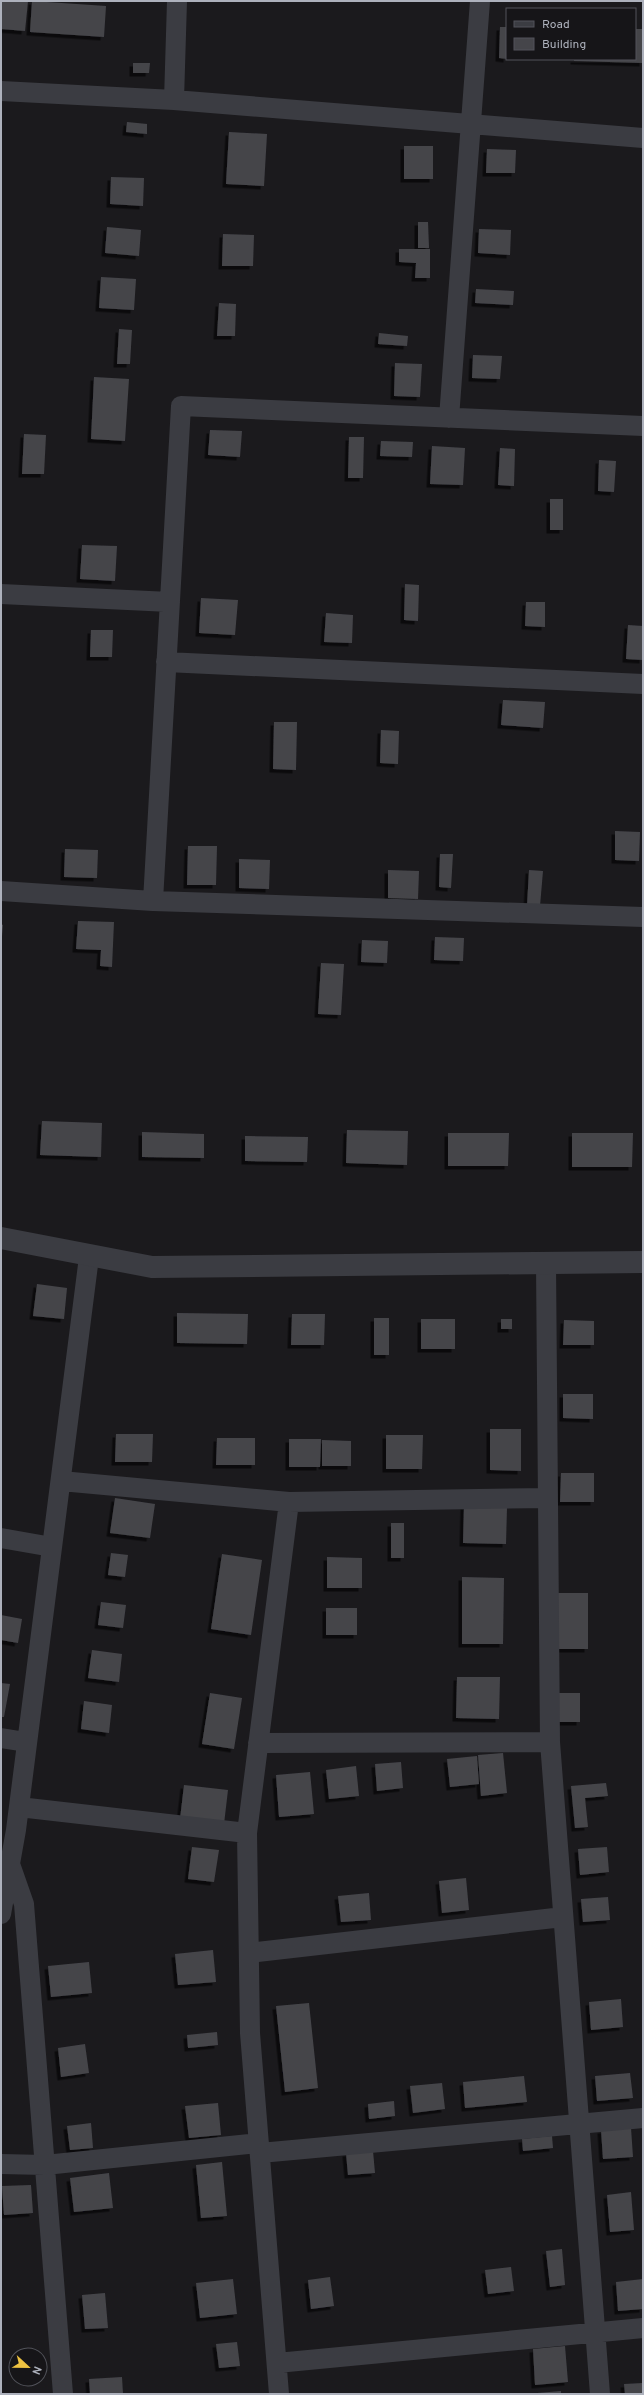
<svg xmlns="http://www.w3.org/2000/svg" width="644" height="2395" viewBox="0 0 644 2395" font-family="Overpass,sans-serif">
  <defs>
    <filter id="shadow"><feDropShadow dx="-3.5" dy="3.5" stdDeviation="0" flood-color="#0009"/></filter>
  </defs>
  <rect width="100%" height="100%" fill="#1b1a1d"/>
  <path fill="#45454a" filter="url(#shadow)" d="M1 1H28L25 31 1 29Z
    M32 1 106 6 104 37 30 32Z
    M500 27H507V59L499 58Z
    M635 29H643V63L574 61V59H635Z
    M133 63H150L149 73H133Z
    M127 122 147 124V134L126 132Z
    M229 132 267 134 264 186 226 184Z
    M404 146H433V179H404Z
    M487 149 516 150 515 173H486Z
    M111 177 144 178 143 206 110 204Z
    M418 222H428L429 248H418Z
    M107 227 141 230 139 256 105 253Z
    M479 229 511 230 510 255 478 253Z
    M223 234 254 235 253 266H222Z
    M399 249H430V278H415L416 263 399 262Z
    M101 277 136 279 134 310 99 308Z
    M476 289 514 291 513 305 475 303Z
    M219 303 236 304 235 336H217Z
    M119 329 132 330 130 364H117Z
    M379 333 408 336 407 346 378 344Z
    M473 355 502 356 500 379 472 378Z
    M395 363 422 364 420 397 394 396Z
    M94 377 129 379 125 441 91 439Z
    M210 430 242 431 240 457 208 455Z
    M24 434 46 435 44 474H22Z
    M349 437H364L363 478H348Z
    M381 441 413 442 412 457 380 456Z
    M432 446 465 448 463 485 430 484Z
    M500 448 515 449 514 486 498 485Z
    M599 460 616 461 614 492 598 491Z
    M550 499H563V530H550Z
    M82 545 117 546 115 581 80 579Z
    M405 584 419 585 418 621 404 620Z
    M201 598 238 600 235 635 199 633Z
    M526 602H545V627L525 626Z
    M326 613 353 615 352 643 324 642Z
    M628 625 643 626V660L626 659Z
    M91 630H113L112 657H90Z
    M503 700 545 702 543 728 501 725Z
    M274 722H297L296 770 273 769Z
    M381 730 399 731 398 764 380 763Z
    M615 831 640 832 639 861 615 860Z
    M188 846H217L216 885H187Z
    M65 849 98 850 97 878 64 877Z
    M440 854H453L451 888 439 887Z
    M239 859 270 860 269 889 239 888Z
    M388 870 419 871 418 899 388 898Z
    M529 870 543 871 540 906H527Z
    M78 921 114 922 112 967 100 966 101 950 76 949Z
    M1 924 3 925 2 936H1Z
    M435 937 464 938 463 961 434 960Z
    M362 940 388 941 387 963 361 962Z
    M321 963 344 964 341 1015 318 1014Z
    M42 1121 102 1123 101 1157 40 1155Z
    M347 1130 408 1131 407 1165 346 1163Z
    M142 1132 204 1134V1158L142 1157Z
    M448 1133H509L508 1166H448Z
    M572 1133H633L632 1167H572Z
    M245 1136 308 1137 307 1162 245 1161Z
    M37 1284 67 1288 64 1319 33 1316Z
    M177 1313 248 1314 247 1344 177 1343Z
    M292 1314H325L324 1345H291Z
    M374 1318H389V1355H374Z
    M421 1319H455V1349H421Z
    M501 1319H512V1329H501Z
    M564 1320 594 1321V1345H563Z
    M563 1394H593V1419L563 1418Z
    M490 1429H521V1471L490 1470Z
    M116 1434H153L152 1462H115Z
    M386 1435H423L422 1469H386Z
    M217 1438H255V1465H216Z
    M289 1439H321L320 1467H289Z
    M322 1440 351 1441V1466H322Z
    M561 1473H594V1502H560Z
    M115 1498 155 1504 150 1538 110 1533Z
    M464 1506 507 1507 506 1544 463 1543Z
    M391 1523H404V1558H391Z
    M111 1553 128 1555 125 1577 108 1575Z
    M222 1554 262 1560 251 1635 211 1629Z
    M327 1557 362 1558V1588H327Z
    M462 1577 504 1578 503 1644H462Z
    M557 1593H588V1649H557Z
    M101 1602 126 1605 123 1628 98 1625Z
    M326 1608H357V1635H326Z
    M1 1615 22 1619 18 1643 1 1640Z
    M92 1650 122 1654 119 1682 88 1678Z
    M457 1677H500L499 1719 456 1718Z
    M1 1683 10 1684 4 1717H1Z
    M210 1693 242 1698 234 1749 202 1744Z
    M556 1693H580V1722H556Z
    M84 1701 112 1705 109 1733 81 1729Z
    M503 1753 507 1793 481 1796 478 1755Z
    M477 1756 479 1784 450 1787 447 1759Z
    M401 1762 403 1788 377 1791 375 1764Z
    M356 1766 359 1796 329 1799 326 1770Z
    M310 1772 314 1814 279 1817 276 1775Z
    M606 1783 608 1796 585 1798 588 1827 575 1828 571 1786Z
    M184 1785 228 1790 224 1824 180 1819Z
    M192 1847 219 1850 214 1882 188 1879Z
    M607 1847 609 1872 580 1875 578 1849Z
    M466 1878 469 1910 442 1913 439 1881Z
    M369 1893 371 1920 341 1922 338 1896Z
    M608 1897 610 1920 583 1922 581 1899Z
    M213 1950 216 1982 178 1985 175 1954Z
    M89 1962 92 1993 51 1997 48 1966Z
    M621 1999 623 2027 591 2030 589 2002Z
    M309 2003 318 2088 285 2092 276 2006Z
    M217 2032 218 2045 188 2048 187 2035Z
    M85 2044 89 2073 61 2077 58 2048Z
    M630 2073 633 2098 597 2101 595 2076Z
    M524 2076 527 2102 465 2108 463 2082Z
    M442 2083 445 2109 413 2113 410 2086Z
    M394 2101 395 2116 369 2119 368 2104Z
    M218 2103 221 2135 189 2138 185 2106Z
    M91 2123 93 2148 70 2150 67 2126Z
    M631 2128 633 2157 603 2159 601 2130Z
    M552 2136 553 2148 523 2151 522 2139Z
    M373 2151 375 2173 348 2175 346 2153Z
    M222 2162 227 2216 201 2218 196 2165Z
    M109 2173 113 2208 74 2212 70 2178Z
    M31 2185 33 2213 4 2215 2 2186Z
    M631 2192 634 2230 610 2232 607 2195Z
    M562 2249 565 2285 550 2287 546 2251Z
    M511 2267 514 2291 488 2294 485 2270Z
    M330 2277 334 2306 311 2309 308 2280Z
    M233 2279 237 2314 200 2318 196 2283Z
    M643 2279V2309L618 2311 616 2282Z
    M105 2293 108 2328 85 2329 82 2295Z
    M237 2342 240 2366 219 2368 216 2344Z
    M565 2346 568 2382 535 2385 533 2349Z
    M122 2377 123 2394H90L89 2379Z
    M643 2383V2394H625L624 2384Z
    M561 2391V2394H537V2393Z"/>
  <g fill="none" stroke-linecap="round" stroke-linejoin="round">
    <path stroke="#3b3c42" stroke-width="20" d="M177 1 174 100 643 138
      M1 91 174 100
      M449 418 480 1
      M1 594 170 602
      M166 662 643 684
      M1 891 153 901 643 917
      M153 901 181 406 643 426
      M546 1263 550 1742 600 2394
      M61 1481 289 1502 548 1498
      M1 1538 52 1547
      M1 1738 26 1742
      M258 1743 550 1742
      M19 1807 247 1833
      M10 1864 24 1904 63 2394
      M1 1914 16 1830 89 1257
      M249 1953 563 1917
      M260 2153 643 2118
      M1 2164 45 2165 259 2143
      M277 2363 643 2328
      M279 2394 250 2033 247 1833 289 1502"/>
    <path stroke="#3b3c42" stroke-width="22" d="M1 1238 152 1267 643 1262"/>
  </g>
  <rect width="644" height="2395" fill="none" stroke="#adb1bc" stroke-width="4"/>
  <rect x="506" y="8" width="130" height="52" fill="#161518" stroke="#52535a"/>
  <rect x="514" y="21" width="20" height="6" fill="#3b3c42" stroke="#52535a"/>
  <text x="542" y="28" font-size="12" fill="#adb1bc">Road</text>
  <rect x="514" y="38" width="20" height="12" fill="#45454a" stroke="#52535a"/>
  <text x="542" y="48" font-size="12" fill="#adb1bc">Building</text>
  <g transform="translate(28 2367) rotate(112)"><circle r="19" fill="#161518" stroke="#52535a"/>
  <path d="M0-3L7 15L0 10L-7 15Z" fill="#eec241"/>
  <text y="-6" font-size="11" font-weight="bold" text-anchor="middle" fill="#adb1bc">N</text>
  </g>
</svg>
